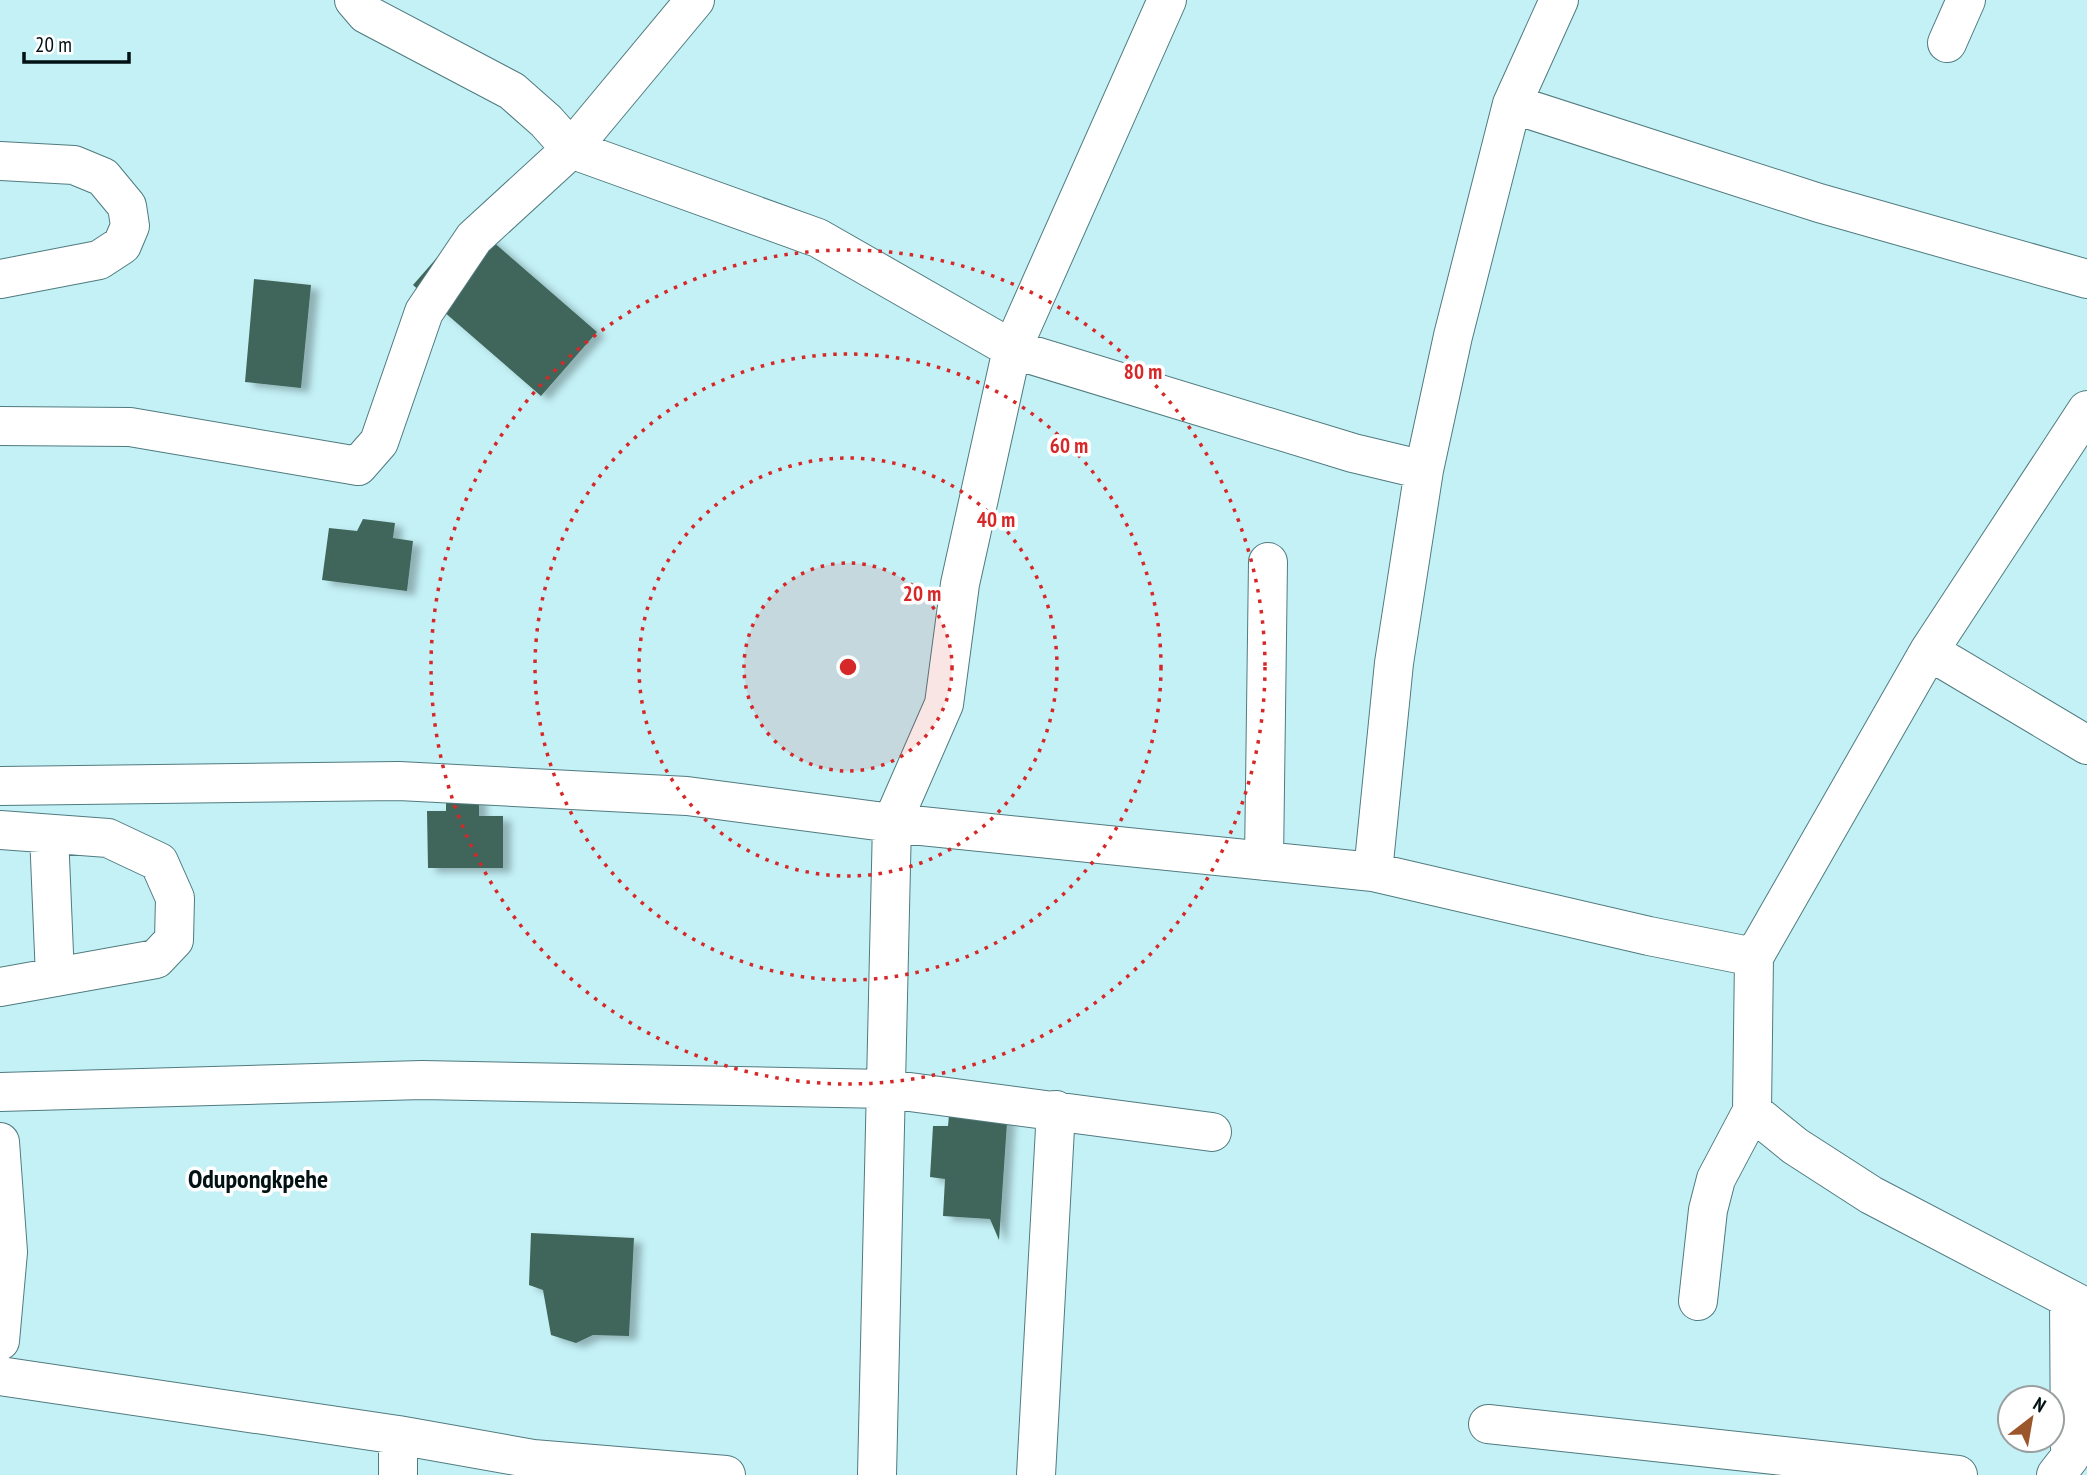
<svg xmlns="http://www.w3.org/2000/svg" width="2087" height="1475" viewBox="0 0 2087 1475" font-family="'PT Sans Narrow',sans-serif">
  <defs>
    <filter id="shadow"><feDropShadow dx="8" dy="4.5" stdDeviation="3.5" flood-color="#0004"/></filter>
  </defs>
  <rect width="100%" height="100%" fill="#c3f1f6"/>
  <path fill="#40665b" filter="url(#shadow)" d="M469 221 597 332 541 396 413 285Z
    M254 279 311 285 301 388 245 382Z
    M363 519 395 523 393 538 413 541 407 591 322 580 329 528 357 531Z
    M446 796H479V816H503V868H428L427 811H446Z
    M950 1104 1008 1108 999 1240 990 1219 943 1216 945 1179 930 1177 933 1126H948Z
    M531 1233 634 1238 629 1336 593 1335 576 1343 551 1335 543 1290 529 1285Z"/>
  <g fill="none" stroke-linecap="round" stroke-linejoin="round">
    <g stroke="#507b7f" stroke-width="40">
      <path id="minor" d="M354 0 366 14 512 91 546 121 571 149 818 238 1012 349 1353 453 1424 470
        M1947 43 1966 0
        M1512 104 1819 203 2087 279
        M0 161 74 165 103 177 127 206 130 226 122 245 99 260 0 279
        M2087 410 1929 651 1754 957 1752 1111 1795 1146 1871 1195 2087 1308
        M0 426 130 427 358 466 379 442 424 312 474 238 571 149 695 0
        M1929 651 2087 745
        M0 786 399 781 687 796 892 823 1373 872 1649 936 1754 957
        M0 830 108 838 159 862 175 898 174 940 156 959 0 987
        M49 834 55 977
        M1264 861 1268 562
        M1373 872 1394 663 1424 470 1453 336 1512 104 1559 0
        M0 1092 422 1080 887 1089 1212 1132
        M1698 1301 1708 1210 1716 1179 1752 1111
        M0 1376 398 1435 533 1459 726 1475
        M1488 1424 1958 1475
        M398 1435V1475
        M877 1475 892 823 944 704 960 584 1012 349 1167 0
        M1036 1475 1056 1110
        M2056 1475 2070 1457 2069 1299"/>
    </g>
    <g stroke="#507b7f" stroke-width="40">
      <path id="major" d="M0 1142 8 1252 0 1341"/>
    </g>
    <use href="#minor" stroke="#fff" stroke-width="38"/>
    <use href="#major" stroke="#fff" stroke-width="38"/>
  </g>
  <circle cx="848" cy="667" r="104" fill="#d62828" fill-opacity=".12"/>
  <g fill="none" stroke="#d62828" stroke-width="3.5" stroke-dasharray="3.5 7">
    <circle cx="848" cy="667" r="104"/>
    <circle cx="848" cy="667" r="209"/>
    <circle cx="848" cy="667" r="313"/>
    <circle cx="848" cy="667" r="417"/>
  </g>
  <g text-anchor="middle" dominant-baseline="central" stroke-width="7" stroke-linejoin="round" paint-order="stroke">
    <g font-size="26" font-weight="bold" fill="#021113" stroke="#fff">
      <text x="258" y="1178">Odupongkpehe</text>
    </g>
  </g>
  <circle cx="848" cy="667" r="10" fill="#d62828" stroke="#fff" stroke-width="3.5"/>
  <g font-size="21" text-anchor="middle" font-weight="bold" fill="#d62828" stroke="#fff" stroke-width="7" stroke-linejoin="round" paint-order="stroke">
    <text x="1143" y="379">80 m</text>
    <text x="1069" y="453">60 m</text>
    <text x="996" y="527">40 m</text>
    <text x="922" y="601">20 m</text>
  </g>
  <g transform="translate(2031 1419) rotate(31)"><circle r="33" fill="#ffffff" stroke="#9aa0a1" stroke-width="2"/>
  <path d="M0-5L12 26L0 18L-12 26Z" fill="#9c562c"/>
  <text y="-10" font-size="19" font-weight="bold" text-anchor="middle" fill="#021113">N</text>
  </g>
  <path d="M24 52v10h105v-10" fill="none" stroke="#021113" stroke-width="3.5"/>
  <text x="35" y="52" font-size="21" fill="#021113" stroke="#ffffff" stroke-width="5" paint-order="stroke">20 m</text>
</svg>
